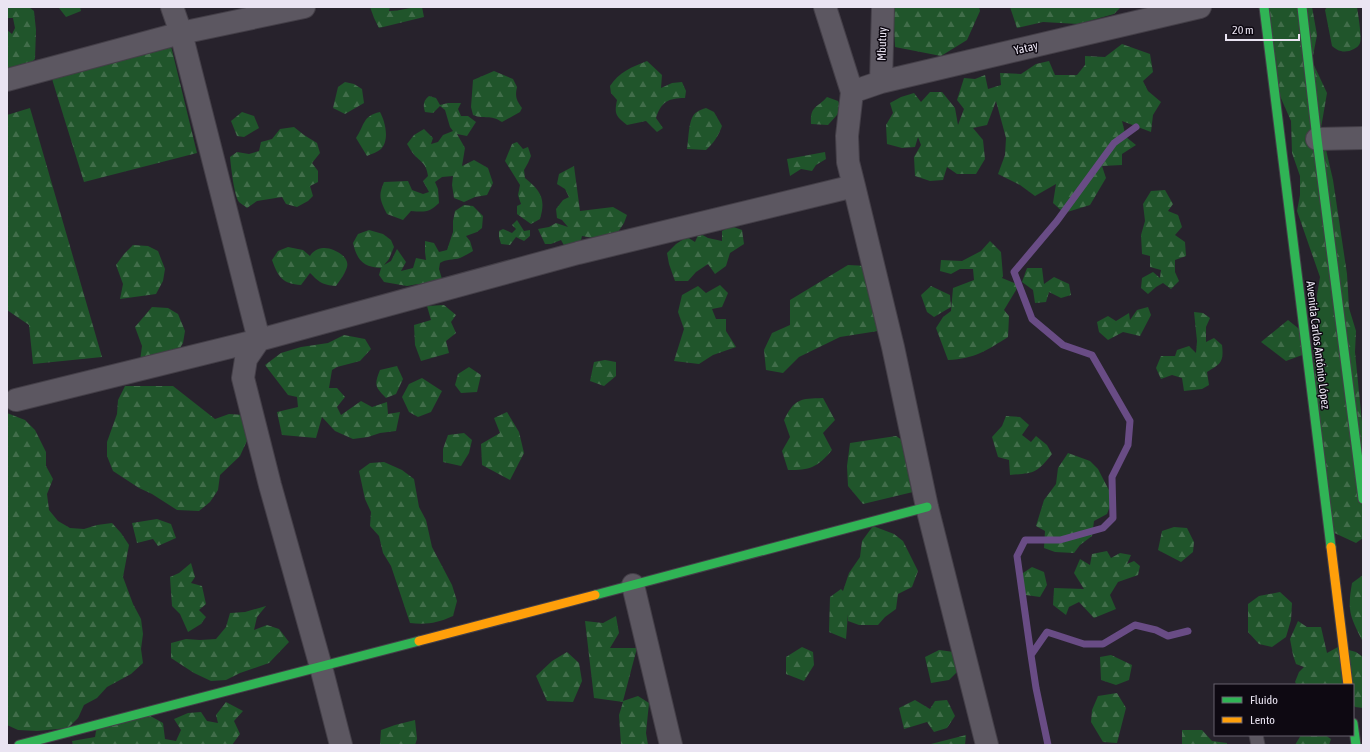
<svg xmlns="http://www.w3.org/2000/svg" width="1370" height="752" viewBox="0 0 1370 752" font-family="'Asap Condensed',sans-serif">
  <defs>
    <pattern id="forest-firs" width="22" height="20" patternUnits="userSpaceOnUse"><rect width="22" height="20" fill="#20552b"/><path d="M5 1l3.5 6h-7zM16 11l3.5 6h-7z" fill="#416d4a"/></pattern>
  </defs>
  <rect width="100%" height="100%" fill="#27222c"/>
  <path fill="url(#forest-firs)" d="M7 7H29L34 11 36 30 35 59 26 67 7 74V30L12 34 15 28 13 18H7Z
    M60 7H80L81 11 66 17 59 8Z
    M370 7H390L389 11C400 11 410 7 422 7L424 17 379 28 374 18Z
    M893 7H979L980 11 967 40 941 56 895 47Z
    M1010 7H1121L1114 14 1078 24 1043 22 1017 28Z
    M1268 7H1312L1317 35 1312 61 1327 93 1321 128 1333 180 1347 274 1349 308 1356 331 1355 352 1363 432V538L1356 543 1328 530 1313 348 1316 334 1317 295 1320 277 1297 211 1300 195V176L1292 153 1291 121 1280 96Z
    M1327 7H1357C1358 14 1362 37 1360 43 1358 49 1347 53 1341 51 1338 51 1335 48 1332 46L1325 10Z
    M1122 44 1150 54 1153 72 1143 81 1148 91 1161 102 1153 115 1151 132 1122 121 1126 137 1136 145 1122 154V165L1102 166 1106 178 1090 205 1064 213 1053 203 1056 184 1035 196 1020 185 998 174 1005 155 1006 138 996 101 987 125 973 128 983 140 985 159 976 174H957L947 167 943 180 930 181 915 176 914 157 921 145 918 137 915 147 902 148 887 144 886 125 893 113 890 103 901 97 914 93 921 102 930 92H942L955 108 958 125 964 109 957 100 964 78 975 79 985 75 988 89 1001 85 1000 73 1021 74 1036 64 1049 61 1055 75H1077L1085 65V56L1105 57Z
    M171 46 197 153 84 182 52 79Z
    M647 61 662 75 661 88 672 83 682 82 686 91 685 98C668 98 661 102 656 118L663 128 657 132 646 121 627 125C616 116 614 115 617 100L611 93 610 86C619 72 632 67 647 61Z
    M494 71 513 79 517 87C515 96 516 100 522 108L520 112 502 122C490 114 485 120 473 115L471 107 473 80Z
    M345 82 354 84 362 89 364 103 345 114 333 108 338 87Z
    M429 96 436 98 440 105 448 103H461L458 109 461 116H468L476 122 467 136 457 134 465 148 462 166 474 160 488 168 493 183 487 195 475 197 464 202 454 198 452 185 453 176 442 177 435 182 438 189 439 203C429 213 424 212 411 211L403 220 387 214C380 200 378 196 384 182L408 181 412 190 423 194 429 192 423 181 428 176C426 161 419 162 412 152 410 149 409 147 407 144L414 135 424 129 433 138 431 144 438 142 443 135 453 131 450 127 445 110 440 106 433 113 425 112C423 105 423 101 429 96Z
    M827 97 838 101 841 107 837 115 828 125 811 124C810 106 816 109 827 97Z
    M30 108 102 357 33 364 29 325 7 310V115Z
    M706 108 714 112 722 126C719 135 713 144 706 150L687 149C689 138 688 117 697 112 699 110 703 109 706 108Z
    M242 112 254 116 259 128 244 137 237 136 231 121Z
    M380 112C385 121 390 140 381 149 378 152 371 154 367 156L356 138C365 125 362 116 380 112Z
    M294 127 304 135 317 143 320 153 312 163 318 171V182L310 186 313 196 308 201 297 207 286 204 282 197 257 201 247 208C245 206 241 204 239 202 234 195 231 167 230 157L237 152 249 154 259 151 261 142 272 139 280 129Z
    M517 142 523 149 528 147 531 156 528 163 524 170 525 178C541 191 546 199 540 219L531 224 517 214V206L521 204 518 195 520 185 505 161 512 144Z
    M825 152 826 159 816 165 812 171 801 169 790 176 787 159Z
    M574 166 580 211 613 207 627 215 624 223 618 232 598 239 582 236 578 253 567 251 561 240 551 244H545L538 229 549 227 556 223 568 227 562 220 557 218 556 209 563 200 569 197 565 189 557 184 559 174Z
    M1165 190 1173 204 1168 211 1178 215 1182 227 1175 235 1185 242 1186 256 1175 260V272L1179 281 1171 289 1163 283 1156 287 1148 294 1141 288 1142 278 1153 272 1160 278 1161 270 1150 267V256L1142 254 1141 235 1145 221 1143 204 1151 191Z
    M464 205 473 206 483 216 482 228 477 232 466 236 470 241 473 251C469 253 465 256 460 258 453 260 446 259 440 263L439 269 442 279 435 285 418 284 407 286 384 282 379 275 381 268C363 267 357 260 353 243L358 234 369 230 383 234 391 240 394 247 389 259 384 265 391 261 397 249 406 262 401 271 413 268 416 258 426 260 425 252V241L434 243 439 252 447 250 453 232V221L455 211Z
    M517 220 524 231 530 230V236L524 241 516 237 510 245 501 244 499 237V231L503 229 512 233 516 229 512 225Z
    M731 226 742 230 744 244 730 253 726 266 715 274 708 264 696 272 688 281H675L669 264 667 253 676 244 687 237 695 242 699 233 708 238 722 241V231Z
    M990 241 1001 252 1003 276 1002 278 1019 285 1004 310 1009 316 1008 337C987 350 975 359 948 360L936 328 943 317 951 311 953 288 974 280 973 269H960L951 274 940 271 941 260 962 261 981 251Z
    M133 245 148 246 158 251 165 269 163 281 156 294 120 299 123 284 116 265 124 254Z
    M288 247 303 250 310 256C312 252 318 248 323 248 332 247 350 256 347 267 345 274 340 280 336 286 322 285 319 282 310 273L301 285C283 284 278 277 272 260L278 251Z
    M848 265 868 266 886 320 878 331 840 337 799 357 783 373 766 370 764 350 772 333 790 325V300Z
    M1027 268H1042L1044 284 1054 277 1069 284 1071 295 1061 298 1049 292 1046 302 1035 303 1033 290 1022 282Z
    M720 285 728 293 722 307 712 309 716 319H726V331L736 347 713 355 699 364 674 361 684 329 678 312 682 295 698 286 706 293Z
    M931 286 950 295 951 307 934 317 927 312 921 295Z
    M444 305 456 315 451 322 456 333 446 341 449 353 421 361 415 345 414 325 431 320 427 306Z
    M152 307 168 308 178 314 185 331 183 343 175 356 140 361 142 346 135 327Z
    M1148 307 1151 315 1140 336 1123 332 1108 340 1099 332 1097 322 1108 316 1116 321 1129 313 1130 320 1137 310Z
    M1194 312 1203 313 1210 318 1206 327V342L1214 338 1222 345C1224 362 1221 364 1207 372L1209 385 1202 389 1184 391 1182 378 1172 375 1161 379 1156 368 1161 356H1175L1177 350 1189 346 1196 353 1197 341Z
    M1288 320 1303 332 1305 354 1286 361 1261 342Z
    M344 335 365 339 371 349 360 361 337 367 332 370 329 388H337L345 397 337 407 341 415 361 401 372 407 387 402 388 414 400 412 396 431 380 433 368 437 353 439 335 431 322 417 316 438 282 435 277 412 298 407 297 397 288 395 265 365 281 353 301 347 328 343Z
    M605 360 616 362V376L604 386 590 381 594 362Z
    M397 366 403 379 396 394 386 398C375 387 374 385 380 370Z
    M469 367 481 375 477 392 461 393 455 385 458 374Z
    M422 378 442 391 431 412 418 417 409 412 402 397 409 384Z
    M125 386H173L215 419 229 414 244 415 255 423 240 456 220 475 218 490 210 502 199 511 177 510 152 494 139 488 113 471 107 456V442L117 414 118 400Z
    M823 398 835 420 823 433 832 450C817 468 810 470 788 470L782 451 790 437 784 420C795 398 800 399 823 398Z
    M507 412 519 432 524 453 510 480 482 465 481 444 500 433 494 418Z
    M7 413 25 420 35 430 46 452V466L53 479 47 494 49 510 58 521 70 528 84 529 97 525 112 523 121 533 129 545 123 577 133 604 141 619 143 634 141 649 143 663 131 674 107 687 97 698 84 705 78 718 68 728 37 731 18 730 7 725Z
    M1006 416 1020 417 1029 425 1022 435 1031 442 1036 436 1047 445 1052 454C1036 474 1034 473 1010 475L1009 460 998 457 992 437 1002 426Z
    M464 433 472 440 469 453 461 466 443 462V449L448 435Z
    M896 436 908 444 913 492 863 504 848 486 847 466 850 443Z
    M1068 453 1090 461 1098 469 1113 498 1107 514 1094 521 1092 536 1080 545 1074 553 1055 552 1044 548 1045 531 1036 526 1044 500 1056 484 1058 468Z
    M384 462 402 470 414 479 419 507 426 520 432 547 452 585 457 601 453 616C438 623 426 625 410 623L391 566 383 553 379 536 370 526 371 512 365 499 359 471 370 463Z
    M157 519 171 524 176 538 158 546 153 539 137 543 132 523Z
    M873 526 894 534 903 541 918 571 912 587 898 594 896 609 885 617 878 625H859L848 621V614L846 639 829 632 830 597 841 589 843 591 849 573 860 557 862 541Z
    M1174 527 1187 528 1194 542 1193 552 1181 562 1158 550 1162 531Z
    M1107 551 1111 558 1120 553 1131 555 1127 564 1134 561 1140 566 1138 575 1118 582 1110 595 1116 609 1094 618 1079 602 1069 607 1066 615 1053 605 1054 588 1084 589 1074 573 1080 559 1090 565 1092 554Z
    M191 563 195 577 191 583 202 586 206 604 199 610 206 617 201 624 188 632 180 614 172 606 170 577 179 573Z
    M1032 567 1044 572 1047 585 1040 597 1026 595 1019 583 1023 573Z
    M1363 575V647V642C1350 616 1347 612 1352 583Z
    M1280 592 1292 603 1291 620 1286 637 1272 647 1259 644 1248 632V604L1259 596Z
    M266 606 257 617 254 630 267 625 279 629 289 642 269 663 240 673 226 680 211 681 194 673 171 658V643L186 639 200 640 216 639 226 627 230 613 245 612Z
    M616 616 619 633 610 648H637L623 701 638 696 649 703 646 733 648 745H621L619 715 623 702 594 698 585 621 603 623Z
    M1298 621 1307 627H1321L1327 653 1338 647 1356 652 1363 657V708L1355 707 1353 704V685H1297L1295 682 1299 672 1304 667 1296 664 1293 655 1290 639Z
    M802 647 813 652 814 665 804 681 786 674V657Z
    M939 650 954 652 962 667 949 680 931 683 925 657Z
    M567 652 579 663 582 681 573 702 547 701 536 676 552 661Z
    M1111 655 1132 665 1129 680 1116 685 1101 680 1100 657Z
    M1117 693 1126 708 1117 743 1103 742 1091 722 1092 710 1098 696Z
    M915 700 930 709 935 701 947 700 955 716 947 728 934 732 927 722 904 729 899 708Z
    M226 702 243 711 234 721 240 734 232 745H73L72 741 95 737 97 725 145 713 163 723 165 739 176 741 181 730 174 719 188 713 201 712 207 721 218 723 216 715Z
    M415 720 417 739 415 745H380L381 730 395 725Z
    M1182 730H1202L1212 741 1227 743V745H1182Z
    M966 735 965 745H931V744Z
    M1301 735H1325L1331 739 1329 745H1295Z"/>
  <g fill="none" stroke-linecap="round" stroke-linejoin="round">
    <path stroke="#694c85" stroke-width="7" d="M1031 655 1017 556 1025 540H1060L1103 528 1113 518 1112 477 1128 445 1130 421 1092 355 1063 345 1032 319 1014 272 1057 221 1114 143 1136 127
      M1048 745 1036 688 1031 655 1047 632 1084 644H1103L1135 625 1156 630 1168 636 1188 631"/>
    <g stroke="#443f48" stroke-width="15">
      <path id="lane" d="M1256 735 1258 745"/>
    </g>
    <g stroke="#443f48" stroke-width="24">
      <path id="street" d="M172 7 181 33 259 340 246 359 243 378 270 485 321 667 341 745
        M825 7 852 92 847 136 848 162 854 186 893 347 927 507 987 745
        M7 80 181 33 304 7
        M881 82 883 7
        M852 92 881 82 1200 7
        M1317 139 1363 138
        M16 400 259 340 578 253 854 186
        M633 585 671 745"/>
    </g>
    <g stroke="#443f48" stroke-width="11">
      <path id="fast" d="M1264 7 1331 547
        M1302 7 1317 139 1363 499
        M595 595 927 507
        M1353 723 1356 745
        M19 745 419 641"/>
    </g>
    <g stroke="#443f48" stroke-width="11">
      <path id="slow" d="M1331 547 1348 685
        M419 641 595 595"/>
    </g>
    <use href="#lane" stroke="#5c5761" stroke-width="13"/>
    <use href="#street" stroke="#5c5761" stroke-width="22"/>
    <use href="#fast" stroke="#30b455" stroke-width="9"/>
    <use href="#slow" stroke="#ff9f0a" stroke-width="9"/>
  </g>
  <g text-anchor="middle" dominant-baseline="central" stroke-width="3" stroke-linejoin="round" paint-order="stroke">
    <g font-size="12" fill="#eae4f2" stroke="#0e0912">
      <text transform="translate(882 44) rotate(-88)">Mbutuy</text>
      <text transform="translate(1026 48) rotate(-13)">Yatay</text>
      <text transform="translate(1318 345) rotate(83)">Avenida Carlos António López</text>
    </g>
  </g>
  <rect width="1370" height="752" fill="none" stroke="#eae4f2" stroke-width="16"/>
  <rect x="1214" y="684" width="140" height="52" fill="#0e0912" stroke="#66616c"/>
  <rect x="1222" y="697" width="20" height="6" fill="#30b455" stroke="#66616c"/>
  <text x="1250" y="704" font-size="12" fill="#eae4f2">Fluido</text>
  <rect x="1222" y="717" width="20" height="6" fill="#ff9f0a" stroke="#66616c"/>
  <text x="1250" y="724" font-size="12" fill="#eae4f2">Lento</text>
  <path d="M1226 34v6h73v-6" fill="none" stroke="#eae4f2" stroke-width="2"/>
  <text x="1232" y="34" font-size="12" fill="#eae4f2" stroke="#0e0912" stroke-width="3" paint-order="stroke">20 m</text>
</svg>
